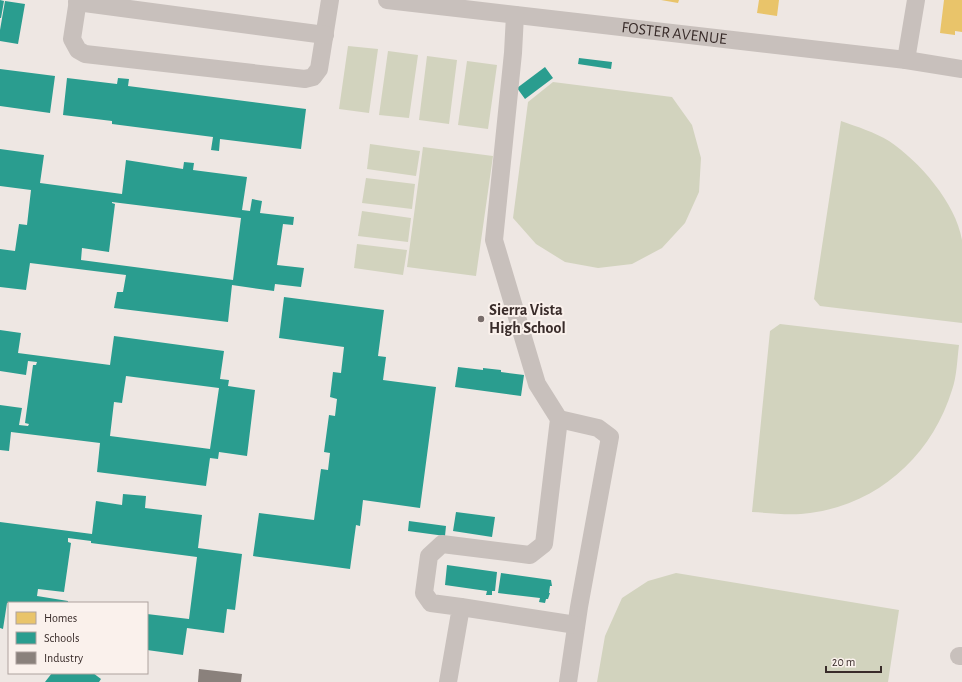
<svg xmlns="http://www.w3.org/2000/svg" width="962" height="682" viewBox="0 0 962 682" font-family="'Alegreya Sans',sans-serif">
  <rect width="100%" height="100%" fill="#eee7e3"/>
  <path fill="#d2d3be" d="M348 46 378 49 369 113 339 109Z
    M388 51 418 55 409 118 379 115Z
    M427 56 457 60 449 124 419 120Z
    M467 61 497 65 488 129 458 125Z
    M553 82 672 97 692 125 701 158 699 192 685 223 662 248 632 264 598 268 565 262 536 244 513 218 528 102Z
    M841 121C858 127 874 132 889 141 919 161 956 203 962 240 962 248 962 257 962 264 962 284 962 303 962 323L820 306 814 299Z
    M370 144 420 151 416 176 367 169Z
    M423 147 493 156 476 276 407 267Z
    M366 178 415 184 412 209 362 203Z
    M362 211 411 218 408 242 358 236Z
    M357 244 407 250 403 275 354 268Z
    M780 324 959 345C957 360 957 376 952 390 932 455 879 504 810 513 791 516 772 513 752 512L770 331Z
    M676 573 899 610 888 682H597L605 636 622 598 648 581Z"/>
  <path fill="#e9c46a" d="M661 0H679L678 3Z
    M759 0H779L777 16 757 13Z
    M944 0H962V32L955 31V35L940 33Z"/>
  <path fill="#2a9d8f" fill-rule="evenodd" d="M0 0 4 1 1 18H0Z
    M5 1 25 4 18 44 0 41V30Z
    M579 58 612 62 611 69 578 64Z
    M545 67 553 78 525 99 517 88Z
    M0 69 55 76 50 113 0 106Z
    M67 78 117 84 118 78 129 79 128 86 306 109 301 149 220 139 219 151 211 150 213 137 112 124V121L63 115Z
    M0 149 44 155 40 183 122 194 126 160 183 169 184 162 194 163 193 170 247 177 242 210 250 211 252 199 262 201 260 213 294 217 293 225 283 224 277 265 304 268 301 287 275 284 274 291 232 285 228 322 114 308 117 292H123L126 275 30 263 26 290 0 287V249L15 251 19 224 27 225 31 190 0 186ZM112 202 241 218 233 280 81 260 82 248 109 252 115 204 112 203Z
    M284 297 384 310 378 356 386 357 383 380 436 387 420 508 363 500 360 526 356 525 350 569 253 556 259 513 314 520 321 469 328 470 330 453 324 452 329 415 335 416 337 399 330 397 333 372 341 373 344 347 279 338Z
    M0 330 21 333 18 353 110 365 114 336 224 351 220 379 229 380 228 386 255 390 247 456 219 452 218 459 210 458 206 486 97 472 100 443 11 432 9 451 0 450V405L22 408 19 425 28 426 29 424 25 423 33 365H36L37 362 28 361 26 375 0 371ZM126 376 219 388 210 449 110 436 114 402 122 403Z
    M458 367 483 370V368L501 370V372L524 375 521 396 455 387Z
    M123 494 146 496 145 508 202 515 198 548 242 554 235 610 227 609 224 633 187 628 183 655 147 650V614L189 619 197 557 91 543V541L68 538V542L71 543 64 592 38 589 37 596 68 601V603H7L3 629 0 628V522L92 534 96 501 122 505Z
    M456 512 495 517 492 537 453 531Z
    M409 521 446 526 445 536 408 531Z
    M447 565 497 572 495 591H492V595H486L487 591 445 585Z
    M501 573 551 580 552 586H550L549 593H550L548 599H546L545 603 539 602 540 598 498 593Z
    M52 673H93L101 679 99 682H45Z"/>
  <path fill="#8a817c" d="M199 669 242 674 241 682H198Z"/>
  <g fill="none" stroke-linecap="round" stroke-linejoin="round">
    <g stroke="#c8c0bc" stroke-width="18">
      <path d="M78 0 72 39 78 50 85 54 305 79 313 77 319 69 330 0"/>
      <path id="s1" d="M387 0 906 60 962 69"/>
      <path d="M77 2 325 35"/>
      <path d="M906 60 916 0"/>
      <path d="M559 419 598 428 610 437 579 607 568 682"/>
      <path d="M461 607 576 625"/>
      <path d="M959 656H962"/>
      <path d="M448 682 461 607 431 603 424 593 429 556 442 544 530 555 544 544 559 419 537 384 494 240 513 53 515 15"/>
    </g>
  </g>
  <circle fill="#786d6b" stroke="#faf1ec" stroke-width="1.5" cx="481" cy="319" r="4"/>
  <g text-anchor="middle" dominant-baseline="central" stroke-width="4" stroke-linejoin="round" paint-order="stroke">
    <g font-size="16" fill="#392c2a" stroke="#faf1ec">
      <text stroke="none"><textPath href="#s1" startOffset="289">FOSTER AVENUE</textPath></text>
    </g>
    <g font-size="16" font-weight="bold" fill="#392c2a" stroke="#faf1ec" text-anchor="start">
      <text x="489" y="310">Sierra Vista<tspan x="489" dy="18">High School</tspan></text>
    </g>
  </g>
  <rect x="8" y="602" width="140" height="72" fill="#faf1ec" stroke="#ada29e"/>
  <rect x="16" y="612" width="20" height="12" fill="#e9c46a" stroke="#ada29e"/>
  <text x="44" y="622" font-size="12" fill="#392c2a">Homes</text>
  <rect x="16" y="632" width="20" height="12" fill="#2a9d8f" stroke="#ada29e"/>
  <text x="44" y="642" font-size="12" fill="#392c2a">Schools</text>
  <rect x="16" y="652" width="20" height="12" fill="#8a817c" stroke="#ada29e"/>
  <text x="44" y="662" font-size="12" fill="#392c2a">Industry</text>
  <path d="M826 666v6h55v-6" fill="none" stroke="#392c2a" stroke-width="2"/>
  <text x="832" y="666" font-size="12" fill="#392c2a" stroke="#faf1ec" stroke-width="3" paint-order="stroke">20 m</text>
</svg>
